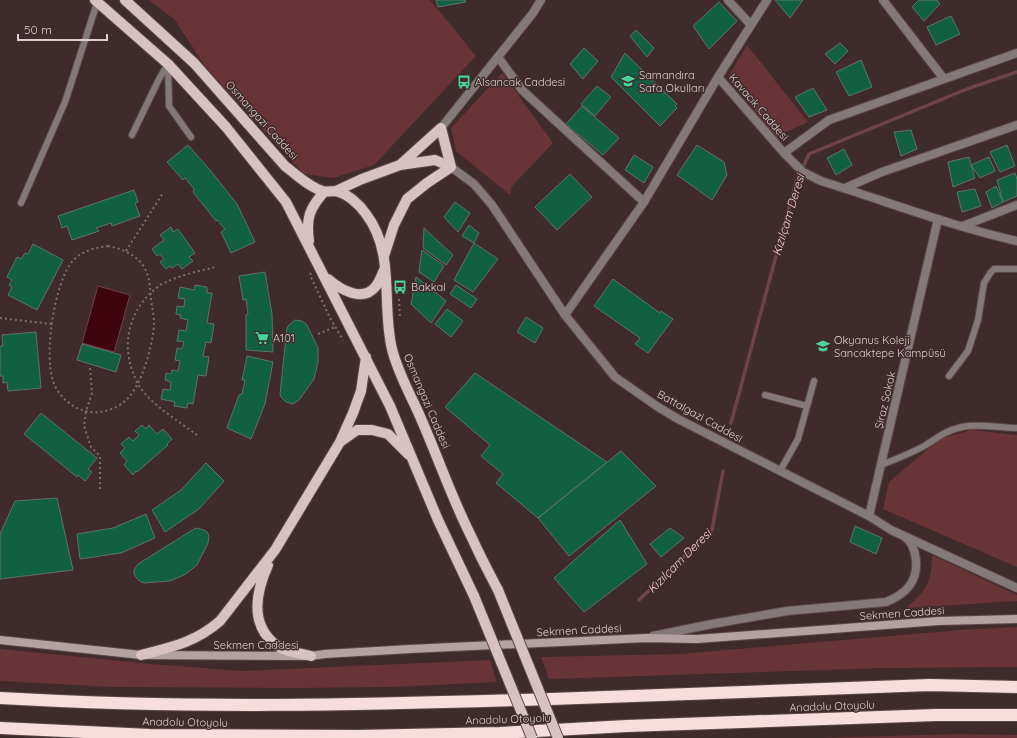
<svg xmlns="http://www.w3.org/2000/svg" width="1017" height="738" viewBox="0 0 1017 738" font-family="Quicksand,sans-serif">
  <rect width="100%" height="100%" fill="#402b2c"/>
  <path fill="#693437" d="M149 0H430L476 56 374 165 334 178 304 174 205 66 175 20Z
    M747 45 808 122 776 137 728 77Z
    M502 73 553 143 512 186 510 195 456 151 451 128Z
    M971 430 1017 435V567L883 509 889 482 940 439Z
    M932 555 1017 595V601L906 608C926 592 932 582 932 555Z
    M1017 627V667L882 668 549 679 541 657 681 654 960 630Z
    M0 649 151 664 240 671 490 660 497 682 390 687 293 688 114 687 0 681Z
    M957 734 1017 735V738H821Z"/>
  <path fill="#3f050f" stroke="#6e4249" d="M98 286 130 295 114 352 82 343Z"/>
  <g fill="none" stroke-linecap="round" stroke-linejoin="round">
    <path stroke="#6e4249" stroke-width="3.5" d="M731 423 796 182 809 154 967 89 1017 72
      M639 600 712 530 723 471"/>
  </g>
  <path fill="#126043" stroke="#5e7368" d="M436 0H465L466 2 438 7Z
    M775 0H803L790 18Z
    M919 0H937L940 4 924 21 912 7Z
    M719 2 737 21 709 49 693 26Z
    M951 16 960 34 936 45 927 27Z
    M636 30 654 48 647 57 630 36Z
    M840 43 848 51 835 64 825 54Z
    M584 48 598 61 583 79 570 64Z
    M625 53 677 104 675 106 677 108 660 126 611 77Z
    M861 60 872 87 849 96 836 72Z
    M597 86 611 97 595 116 581 104Z
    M813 88 827 110 809 117 795 97Z
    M582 106 619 138 603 155 566 124Z
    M911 130 917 149 901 156 894 132Z
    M188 145 210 170 237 204 255 242 231 253 221 232 225 229 217 220 216 221 193 192 194 189 185 178 183 180 167 162Z
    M697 145 724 162 727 175 712 200 677 175Z
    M1007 145 1015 166 1000 172 990 152Z
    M844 149 852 165 836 175 827 158Z
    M634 155 653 167 644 183 625 170Z
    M969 157 975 178 953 187 948 162Z
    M989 157 995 171 980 178 971 165Z
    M1015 173 1017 179V196L1003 202 997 180Z
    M570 174 592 197 557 230 535 207Z
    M996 186 1003 202 992 208 986 192Z
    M975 189 981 206 962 212 957 192Z
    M134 190 138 202 135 203 140 216 112 226 111 223 96 228 99 231 72 240 67 226 62 228 58 216Z
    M455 202 470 213 458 232 444 217Z
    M469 225 479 233 474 243 462 236Z
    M171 227 173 232 178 229 195 253 189 257 193 261 182 269 178 264 172 268 170 266 166 269 160 262 164 259 160 254 157 256 152 249 164 240 160 235Z
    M424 228 453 255 446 265 423 248Z
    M474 243 498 259 473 292 454 280Z
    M33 244 63 260 37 310 8 295 12 287 9 285 12 280 7 277 17 257 21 259 25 253 28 254Z
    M422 250 444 266 434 282 419 272Z
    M265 272 272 314 273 352 246 350V315L248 314 246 299 243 300 239 276Z
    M416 277 446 301 431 323 411 304Z
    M613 279 660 313 661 311 673 319 648 353 635 344 640 338 594 306Z
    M195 285 207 287V293H212L207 323 214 324 211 343 206 342 203 356 209 357 206 376 198 375 193 404 188 403 187 408 174 406 175 402 161 399 163 389 170 390 171 382 165 380 166 373 171 374 172 370 178 371 180 361 175 360 177 348 182 349 184 342 177 341 179 330 186 331 188 320 180 318 181 315 176 314 177 306 184 307 185 299 178 298 180 287 194 290Z
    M456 285 477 299 471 308 450 294Z
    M447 309 463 321 451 337 435 324Z
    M526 317 543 328 535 343 517 332Z
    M295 320 302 321 307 325 318 348V362L314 379 299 400 293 404 286 402 281 397 280 394 287 328 289 325Z
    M36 332 41 388 8 391 7 382 3 383V376H0V346H3L2 335Z
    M82 344 121 355 116 372 77 360Z
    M247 356 273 362 265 404 251 439 227 428 239 395 242 394 245 380H242Z
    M475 373 607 462 538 518 496 483 503 474 481 456 490 445 445 407Z
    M41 413 97 458 88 469 92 472 85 481 78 475 77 477 24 434Z
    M142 425 146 429 149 425 157 434 163 429 172 439 167 444 168 445 137 472 136 471 133 475 124 465 127 461 120 453 125 448 121 444 129 437 133 441 139 435 135 431Z
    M621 451 656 486 569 556 538 518Z
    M206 463 224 481 199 509 165 532 152 510 181 490Z
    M57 498 73 570 0 579V534L15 501Z
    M146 514 155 538 121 553 80 559 77 534 113 528Z
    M620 520 647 564 584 612 554 578Z
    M855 526 882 538 876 554 850 542Z
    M197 528 204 530 207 532 209 536 208 543 197 565 186 574 170 581 144 583 138 580 134 574V570L138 564 194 529Z
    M670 528 684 538 661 557 650 544Z"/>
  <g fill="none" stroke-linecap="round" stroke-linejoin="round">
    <g stroke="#5c4949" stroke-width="8">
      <path id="service" d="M168 64 169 106 191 137
        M132 135 159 79 168 64
        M21 203 65 102 97 3
        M949 376 968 351 978 320 984 283 991 272 994 269H1017
        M765 395 807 406
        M881 465C896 459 912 453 926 445 938 437 947 430 962 427 980 423 999 428 1017 428
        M780 471 798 439 814 381"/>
    </g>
    <g stroke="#5c4949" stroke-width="10">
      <path id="minor" d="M728 0 751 25
        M883 0 944 79
        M1017 53 829 120 784 153 803 172 821 181C886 201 950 226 1017 241
        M498 57 522 90 644 202 565 315
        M718 77 784 153
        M451 167 474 184 492 205 565 315 615 377 658 407 678 419 869 516 891 530 1017 588
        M845 188 882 172 1017 125
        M644 202 718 77 767 0
        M963 226 1017 205
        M869 516 938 219
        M653 636 712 624 787 611 886 602C906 594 918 582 916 560 915 552 913 543 906 538"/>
    </g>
    <g stroke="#5c4949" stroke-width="10">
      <path id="tertiary" d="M441 128 533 13 541 0"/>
    </g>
    <g stroke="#5c4949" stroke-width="10">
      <path id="secondary" d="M0 640 141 655 311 656 325 654 410 649 646 638 697 639 939 621 1017 619"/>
    </g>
    <g stroke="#5c4949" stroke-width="12">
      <path id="primary" d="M95 0 168 64 226 127 286 202 390 406 438 520 474 596
        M125 0 194 63 285 166C297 175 309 187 323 191 327 192 331 191 335 191 347 193 359 204 366 214 396 253 381 305 392 349 398 374 412 397 422 421 439 460 453 501 472 538 480 556 489 573 498 590
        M400 165 441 128 451 167
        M336 191 362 179 400 165 435 160 451 167
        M309 241C306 218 309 209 324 192
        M384 256 394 225 407 199 427 183 451 167
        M328 279C341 290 363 303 376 286 380 281 382 274 385 268
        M340 442 357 430H372L388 434 409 455
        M268 565C256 592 249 624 276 645 285 652 299 653 311 656
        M141 655C172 647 196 642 220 621L275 550 340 442 353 413 361 391 366 357"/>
    </g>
    <g stroke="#5c4949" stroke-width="14">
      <path id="motorway" d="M0 698C184 709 368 705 551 699 678 694 804 690 930 685L1017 687
        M0 728 150 735 358 736 500 733 627 726 936 715H1017"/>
    </g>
    <path stroke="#806e6f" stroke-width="2" stroke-dasharray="2 3" stroke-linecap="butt" d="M108 246C122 249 136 254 144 267 150 277 150 288 151 299 152 307 154 315 154 323 153 344 143 381 129 397 119 409 100 415 85 411 71 407 58 396 53 381 44 354 54 286 71 263 80 251 94 248 108 246Z
      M126 251 163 193
      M311 273 310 275 330 318 343 340
      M399 299 400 317
      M0 318 52 324
      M318 334 335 327
      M90 368 92 393 86 411 84 426 91 447 100 456V489
      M197 435C177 420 153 406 139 386 137 383 135 378 134 375 121 345 129 311 154 290 157 288 160 284 164 283 180 275 199 271 216 267"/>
    <use href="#service" stroke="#847979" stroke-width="6"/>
    <use href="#minor" stroke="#847979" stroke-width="8"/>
    <use href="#tertiary" stroke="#847979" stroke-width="8"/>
    <use href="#secondary" stroke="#b3a2a2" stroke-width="8"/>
    <use href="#primary" stroke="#d7c1c1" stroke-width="10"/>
    <use href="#motorway" stroke="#f8dddd" stroke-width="12"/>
    <g stroke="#5c4949" stroke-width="12" stroke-linecap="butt">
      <path id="primary-bridge" d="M498 590 558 738
        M474 596 532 738"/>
    </g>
    <use href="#primary-bridge" stroke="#d7c1c1" stroke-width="10"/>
  </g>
  <defs>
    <g id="school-bare" transform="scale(1.08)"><path d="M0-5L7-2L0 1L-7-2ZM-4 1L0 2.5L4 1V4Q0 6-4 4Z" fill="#49d49d" stroke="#402b2c" stroke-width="2.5" paint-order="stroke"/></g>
    <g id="bus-bare" transform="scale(1.08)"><path d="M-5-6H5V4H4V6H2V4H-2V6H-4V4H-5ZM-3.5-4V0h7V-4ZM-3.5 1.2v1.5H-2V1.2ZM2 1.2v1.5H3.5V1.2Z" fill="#49d49d" stroke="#402b2c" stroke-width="2.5" paint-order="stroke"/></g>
    <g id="supermarket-bare" transform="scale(1.08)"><path d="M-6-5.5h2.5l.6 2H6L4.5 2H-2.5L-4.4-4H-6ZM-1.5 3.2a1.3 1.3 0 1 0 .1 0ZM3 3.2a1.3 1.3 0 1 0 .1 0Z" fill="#49d49d" stroke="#402b2c" stroke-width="2.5" paint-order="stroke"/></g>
  </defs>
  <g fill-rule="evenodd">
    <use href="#school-bare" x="628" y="81"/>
    <use href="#bus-bare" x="464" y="82"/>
    <use href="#bus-bare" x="400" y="287"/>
    <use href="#supermarket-bare" x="262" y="338"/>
    <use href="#school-bare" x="823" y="346"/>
  </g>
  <g text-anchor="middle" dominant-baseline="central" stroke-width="3" stroke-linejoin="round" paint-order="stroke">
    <g font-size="11" fill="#ddcfcf" stroke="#402b2c" text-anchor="start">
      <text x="639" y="75">Samandıra<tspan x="639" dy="13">Safa Okulları</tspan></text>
      <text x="475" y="82">Alsancak Caddesi</text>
      <text x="411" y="287">Bakkal</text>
      <text x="273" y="338">A101</text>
      <text x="834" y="340">Okyanus Koleji<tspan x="834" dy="13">Sancaktepe Kampüsü</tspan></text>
    </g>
    <g font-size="11" fill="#ddcfcf" stroke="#402b2c">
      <text transform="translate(759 107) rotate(49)">Kavacık Caddesi</text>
      <text transform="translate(262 120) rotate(48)">Osmangazi Caddesi</text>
      <text transform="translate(885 400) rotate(-77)">Şiraz Sokak</text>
      <text transform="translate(427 401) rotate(67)">Osmangazi Caddesi</text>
      <text transform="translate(700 416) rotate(29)">Battalgazi Caddesi</text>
      <text transform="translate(902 613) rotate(-4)">Sekmen Caddesi</text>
      <text transform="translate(579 630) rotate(-3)">Sekmen Caddesi</text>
      <text x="256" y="645">Sekmen Caddesi</text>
      <text transform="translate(832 706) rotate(-2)">Anadolu Otoyolu</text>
      <text transform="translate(508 719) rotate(-2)">Anadolu Otoyolu</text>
      <text transform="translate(185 722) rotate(1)">Anadolu Otoyolu</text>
    </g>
    <g font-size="12" font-style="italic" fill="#f8cecf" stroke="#402b2c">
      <text transform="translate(788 215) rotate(-73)">Kızılçam Deresi</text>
      <text transform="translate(679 561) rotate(-45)">Kızılçam Deresi</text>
    </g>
  </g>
  <path d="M18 34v6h89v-6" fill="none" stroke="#ddcfcf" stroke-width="2"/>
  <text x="24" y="34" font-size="12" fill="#ddcfcf" stroke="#402b2c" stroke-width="3" paint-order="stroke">50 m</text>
</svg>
